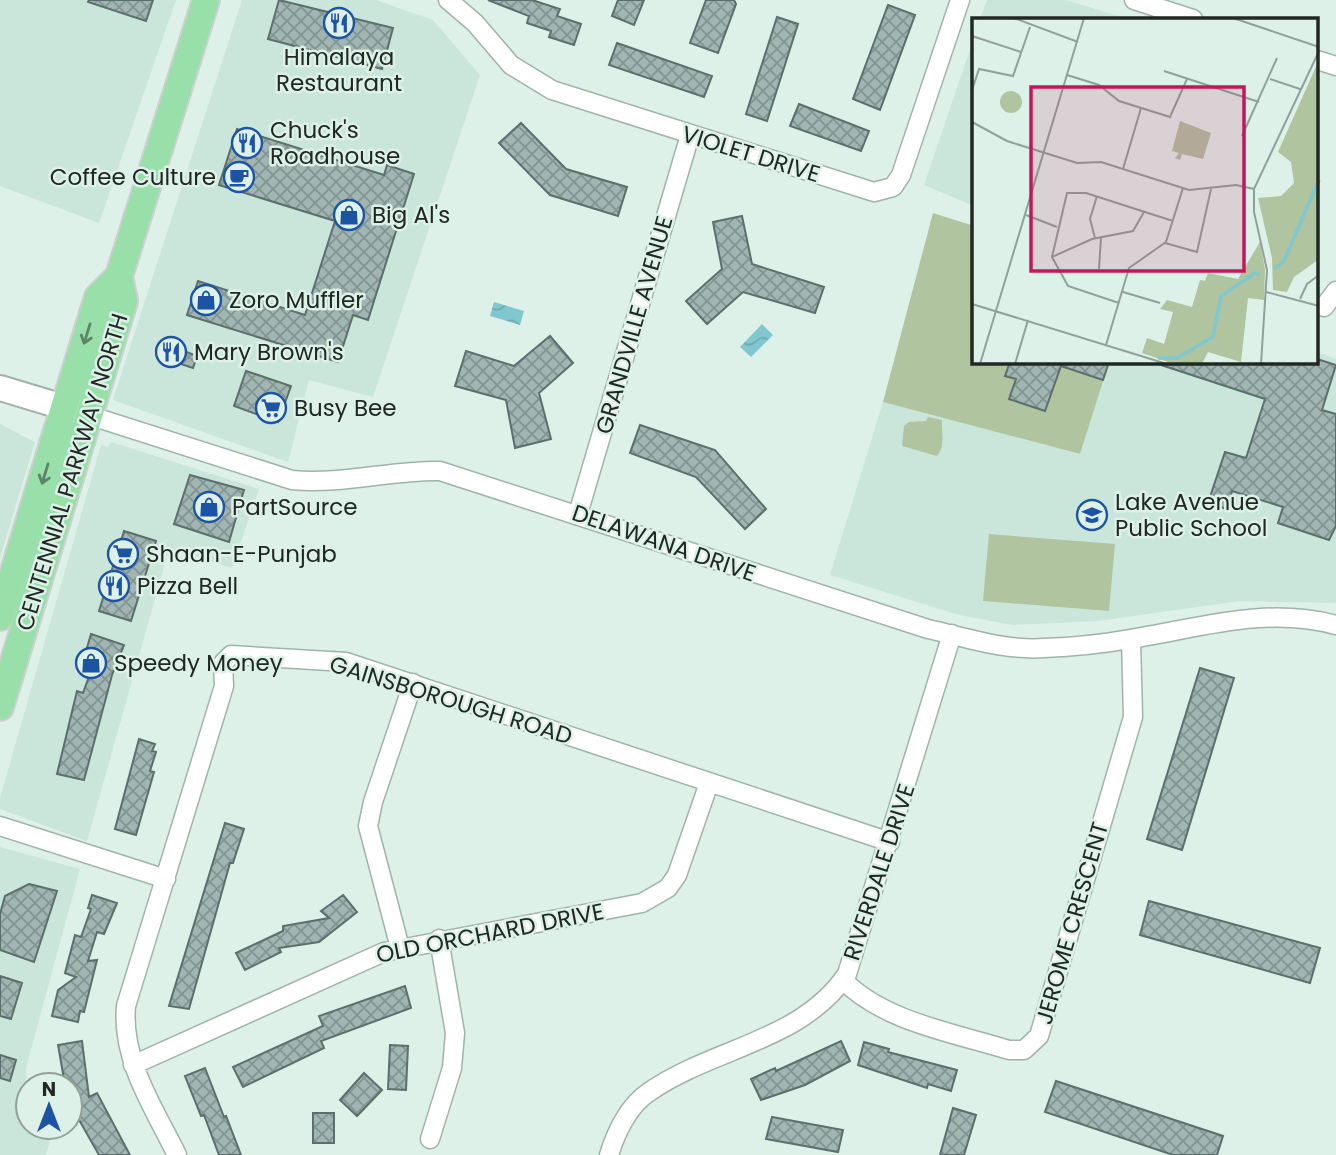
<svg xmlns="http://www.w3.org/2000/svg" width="1336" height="1155" viewBox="0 0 1336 1155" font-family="Poppins,sans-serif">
  <defs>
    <pattern id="water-waves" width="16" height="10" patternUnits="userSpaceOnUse" patternTransform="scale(1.75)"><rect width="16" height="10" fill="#81c7ce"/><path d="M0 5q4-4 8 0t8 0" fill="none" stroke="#6fabb1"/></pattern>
    <pattern id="building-cross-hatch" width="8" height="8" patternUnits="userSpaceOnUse" patternTransform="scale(1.75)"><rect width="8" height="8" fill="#a1b6b2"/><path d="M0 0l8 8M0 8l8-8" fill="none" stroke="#839491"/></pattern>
  </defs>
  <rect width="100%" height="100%" fill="#ddf1e8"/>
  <path fill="#cae5d9" d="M0 0H176L99 223 0 186Z
    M242 0H376L433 20 480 75 373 397 309 380 288 462 113 400Z
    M987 0H1066L1128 19H980Z
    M974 38V206L924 185Z
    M1317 352 1336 359V603L1240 601 1098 621 1013 625 959 615 830 575 883 402 1079 454 1108 362H1317Z
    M0 424 35 442 0 558Z
    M111 442 259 489 232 568 169 549 87 841 0 809V798L101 445 108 447Z
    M0 847 80 869 26 1068 28 1127H54L46 1155H0Z"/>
  <path fill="#b0c4a0" d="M933 213 974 226V362H1109L1080 454 883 402Z
    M928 417 942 420C941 433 946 445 937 456L902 446 904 426 909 422 926 421Z
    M989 534 1115 544 1109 611 983 601Z"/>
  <path fill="url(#water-waves)" d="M494 302 524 311 520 325 490 316Z
    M762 324 773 335 751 357 740 347Z"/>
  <path fill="url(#building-cross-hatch)" stroke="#5c6f6c" stroke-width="2" d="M89 0H153L146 21 88 2Z
    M279 0 393 28 382 69 268 39Z
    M488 0H532L560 9 557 16 581 24 574 45 549 37 551 31 527 23 529 16Z
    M618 0H644L634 25 612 16Z
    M706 0H734L736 4 718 53 690 43Z
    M888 5 915 15 880 110 853 99Z
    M777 17 798 24 767 121 746 114Z
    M617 43 712 76 704 97 609 65Z
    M799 104 869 131 861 151 790 126Z
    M521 123 566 169 627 187 618 216 550 195 499 143Z
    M237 129 384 175 387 165 414 174 368 320 353 315 338 362 187 315 198 281 305 315 335 221 219 185Z
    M742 216 752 264 824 287 815 313 743 292 707 324 686 301 722 269 713 222Z
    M550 336 573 363 539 393 551 439 515 448 506 400 455 386 466 351 514 366Z
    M161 342 197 356 193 368 157 356Z
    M1317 359 1336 365 1322 410 1336 414V526L1329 540 1278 523 1283 507 1232 491 1227 509 1208 503 1225 452 1246 458 1265 399 1161 365 1317 362Z
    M1010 362H1109L1103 380 1061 366 1045 411 1009 399 1016 379 1005 376Z
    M246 371 291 386 278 422 234 406Z
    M640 425 715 450 766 509 745 529 696 477 630 453Z
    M190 475 244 490 229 542 174 524Z
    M124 531 156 541 131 621 99 611Z
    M91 634 124 645 112 675 84 780 57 774 77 691 83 693 92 668 82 665Z
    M1200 668 1234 678 1182 850 1147 839Z
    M139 739 155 744 152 751 156 752 150 771 154 772 136 835 115 829Z
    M225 823 244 829 233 863H230L189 1009 169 1006Z
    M29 884 57 891 34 962 0 950V914L5 896Z
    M92 895 117 903 104 934 97 932 88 961 97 960 84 1012 80 1011 78 1022 52 1016 58 990 76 977 65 973 75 935 81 937 91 909 88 908Z
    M343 895 357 912 319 942 279 948 281 952 245 970 236 953 283 931V926L329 918 321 911Z
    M1149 901 1320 948 1310 983 1140 935Z
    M0 976 22 983 11 1019 0 1016Z
    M405 986 411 1008 321 1041 324 1048 243 1087 233 1067 323 1026 319 1016Z
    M82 1041 89 1097 97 1093 130 1155H99L70 1104V1085H65L58 1045Z
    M841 1041 850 1061 805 1085 761 1100 751 1079 775 1068 776 1071Z
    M864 1042 889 1049 888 1052 957 1070 951 1091 928 1084 927 1088 858 1065Z
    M390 1045 408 1046 406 1090 388 1089Z
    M0 1055 16 1060 10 1081 0 1078Z
    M205 1068 224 1117 226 1116 241 1155H219L204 1115 201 1116 185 1076Z
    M364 1073 382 1090 357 1116 340 1100Z
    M1056 1081 1223 1136 1217 1155H1173L1045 1112Z
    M953 1108 976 1115 964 1155H940Z
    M313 1113H334V1143H313Z
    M772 1117 843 1130 838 1152 766 1139Z"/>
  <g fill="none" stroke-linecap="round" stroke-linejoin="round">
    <g stroke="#a0b3ab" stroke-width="21">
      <path id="street" d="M448 0 475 23 511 65 552 90 874 192 893 187 901 175 960 0
        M1134 0 1193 19
        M1317 60 1336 66
        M1324 307 1336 291
        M88 415 292 480C341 485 391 470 440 471L928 629C965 637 1005 651 1044 648 1072 647 1102 644 1130 639 1200 628 1265 606 1336 625
        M578 514 690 135
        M0 826 166 879
        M400 948 368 826 373 802 413 683
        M843 980C884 1022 955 1033 1009 1050H1024L1039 1036 1133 717 1131 639
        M133 1065 384 952 642 903 668 888 677 875 709 783
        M430 1139 452 1068 455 1033 439 939
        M177 1155C154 1108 121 1060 126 1006L224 686 223 663 231 655 346 662 890 842
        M609 1155C616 1132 629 1105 649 1092 714 1047 801 1042 847 974L952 634"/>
    </g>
    <g stroke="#a0b3ab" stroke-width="28">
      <path id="secondary" d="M0 388 83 413"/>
    </g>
    <g stroke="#ced0cf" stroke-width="30">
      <path id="primary" d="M0 617 98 297 119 276
        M0 707 124 301 119 276 206 0"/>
    </g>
    <use href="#street" stroke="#fff" stroke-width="18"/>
    <use href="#secondary" stroke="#fff" stroke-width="24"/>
    <use href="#primary" stroke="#98dfaa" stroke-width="26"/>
  </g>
  <defs><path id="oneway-shaft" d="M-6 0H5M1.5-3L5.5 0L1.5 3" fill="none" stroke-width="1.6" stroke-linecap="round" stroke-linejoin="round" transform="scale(1.75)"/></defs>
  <g stroke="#5c8467">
    <use href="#oneway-shaft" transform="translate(87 334) rotate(107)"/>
    <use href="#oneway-shaft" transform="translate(45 474) rotate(107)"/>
  </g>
  <defs>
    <g id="restaurant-ring" transform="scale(1.575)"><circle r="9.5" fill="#ddf1e8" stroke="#1d53a5" stroke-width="1.5"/><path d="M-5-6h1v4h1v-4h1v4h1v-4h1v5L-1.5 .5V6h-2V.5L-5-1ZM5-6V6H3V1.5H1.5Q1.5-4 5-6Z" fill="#1d53a5"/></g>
    <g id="cafe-ring" transform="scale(1.575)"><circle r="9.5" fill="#ddf1e8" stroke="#1d53a5" stroke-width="1.5"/><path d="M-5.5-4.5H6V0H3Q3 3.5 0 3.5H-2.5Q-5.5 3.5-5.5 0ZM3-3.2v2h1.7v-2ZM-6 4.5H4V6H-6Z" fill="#1d53a5"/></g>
    <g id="shop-ring" transform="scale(1.575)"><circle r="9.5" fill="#ddf1e8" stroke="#1d53a5" stroke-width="1.5"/><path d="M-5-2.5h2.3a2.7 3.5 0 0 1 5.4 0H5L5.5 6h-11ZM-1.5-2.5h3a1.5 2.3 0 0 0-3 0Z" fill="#1d53a5"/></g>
    <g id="supermarket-ring" transform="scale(1.575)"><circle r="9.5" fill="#ddf1e8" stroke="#1d53a5" stroke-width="1.5"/><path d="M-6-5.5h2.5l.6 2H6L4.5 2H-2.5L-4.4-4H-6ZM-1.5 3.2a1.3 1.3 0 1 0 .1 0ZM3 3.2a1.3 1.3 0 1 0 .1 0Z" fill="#1d53a5"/></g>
    <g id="school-ring" transform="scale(1.575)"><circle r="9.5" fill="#ddf1e8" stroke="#1d53a5" stroke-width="1.5"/><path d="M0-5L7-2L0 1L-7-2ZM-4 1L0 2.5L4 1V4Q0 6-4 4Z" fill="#1d53a5"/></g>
  </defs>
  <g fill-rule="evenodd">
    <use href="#restaurant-ring" x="339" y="23"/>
    <use href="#restaurant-ring" x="247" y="143"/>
    <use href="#cafe-ring" x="239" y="177"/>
    <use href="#shop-ring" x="349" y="215"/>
    <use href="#shop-ring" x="206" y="300"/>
    <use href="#restaurant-ring" x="171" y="352"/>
    <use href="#supermarket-ring" x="271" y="408"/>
    <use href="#shop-ring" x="209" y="507"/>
    <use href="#school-ring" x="1092" y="515"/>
    <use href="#supermarket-ring" x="123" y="554"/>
    <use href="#restaurant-ring" x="114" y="586"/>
    <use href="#shop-ring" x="91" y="663"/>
  </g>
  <g text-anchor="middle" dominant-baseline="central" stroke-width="5" stroke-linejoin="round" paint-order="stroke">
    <g font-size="23" fill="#202824" stroke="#ddf1e8" text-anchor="start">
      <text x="339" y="57" text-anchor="middle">Himalaya<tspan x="339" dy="26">Restaurant</tspan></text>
      <text x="270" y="130">Chuck's<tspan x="270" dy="26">Roadhouse</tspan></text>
      <text x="216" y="177" text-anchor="end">Coffee Culture</text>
      <text x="372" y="215">Big Al's</text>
      <text x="229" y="300">Zoro Muffler</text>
      <text x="194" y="352">Mary Brown's</text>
      <text x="294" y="408">Busy Bee</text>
      <text x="1115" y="502">Lake Avenue<tspan x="1115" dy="26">Public School</tspan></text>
      <text x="232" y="507">PartSource</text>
      <text x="146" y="554">Shaan-E-Punjab</text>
      <text x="137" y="586">Pizza Bell</text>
      <text x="114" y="663">Speedy Money</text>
    </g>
    <g font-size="23" fill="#202824" stroke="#ddf1e8">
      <text transform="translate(751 154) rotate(17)">VIOLET DRIVE</text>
      <text transform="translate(634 325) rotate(-74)">GRANDVILLE AVENUE</text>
      <text transform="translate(72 472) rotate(-73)">CENTENNIAL PARKWAY NORTH</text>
      <text transform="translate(664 543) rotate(19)">DELAWANA DRIVE</text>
      <text transform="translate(451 700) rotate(17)">GAINSBOROUGH ROAD</text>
      <text transform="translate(879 872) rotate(-72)">RIVERDALE DRIVE</text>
      <text transform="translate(1072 923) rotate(-74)">JEROME CRESCENT</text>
      <text transform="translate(490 933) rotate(-11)">OLD ORCHARD DRIVE</text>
    </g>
  </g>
  <g transform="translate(972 18)">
    <rect width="346" height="346" fill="#ddf1e8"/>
    <path d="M346 44V242L322 259 315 274 301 272 300 240 286 180 309 178 322 165 319 144 306 134ZM28 84a11 11 0 1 1 22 0a11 11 0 1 1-22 0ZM208 103 239 115 231 141 210 136 208 142 203 140 207 135 200 133ZM288 224 293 251 292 282 276 280 269 344 236 334 230 346H202L170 335 175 320 192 326 201 294 188 291 195 282 220 289 228 262 233 263 236 255 266 261Z" fill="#b0c4a0"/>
    <path fill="none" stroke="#81c7ce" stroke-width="3.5" d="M302 251 312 243 347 162M186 340H205L241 319 249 278 283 255 288 257"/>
    <path fill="none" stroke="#91a19a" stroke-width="2" d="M42 0 106 24M261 0 347 29M0 18 49 34M192 53 287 84M95 57 127 67 147 83 198 99 215 61M298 61 328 71M0 72 7 51 41 58 58 9M0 104 35 123 105 145 129 144 217 172 264 167 282 171M270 118 305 40M151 151 169 90M54 197 85 209M123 220 118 201 125 178M193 225 225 234 239 171M80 239 120 221 161 213 172 194M127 251 129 219M151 274 188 285M294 274 347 288M328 281 335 266 347 257M147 285 96 268 80 239 95 175H114L201 203M0 286 195 346M134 327 157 250 194 224 211 170M8 346 112 0M43 346 56 302M289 346 295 252 282 194V171L347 33"/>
    <path fill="#c2185b" fill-opacity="0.15" stroke="#c2185b" stroke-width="3.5" d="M59 69H272V253H59Z"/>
    <rect width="346" height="346" fill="none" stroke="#202824" stroke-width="3.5"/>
  </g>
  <g transform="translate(49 1106)"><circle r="33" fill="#ddf1e8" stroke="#91a19a" stroke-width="2"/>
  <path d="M0-5L12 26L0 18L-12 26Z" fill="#1d53a5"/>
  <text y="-10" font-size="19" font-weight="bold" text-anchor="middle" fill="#202824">N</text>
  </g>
</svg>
